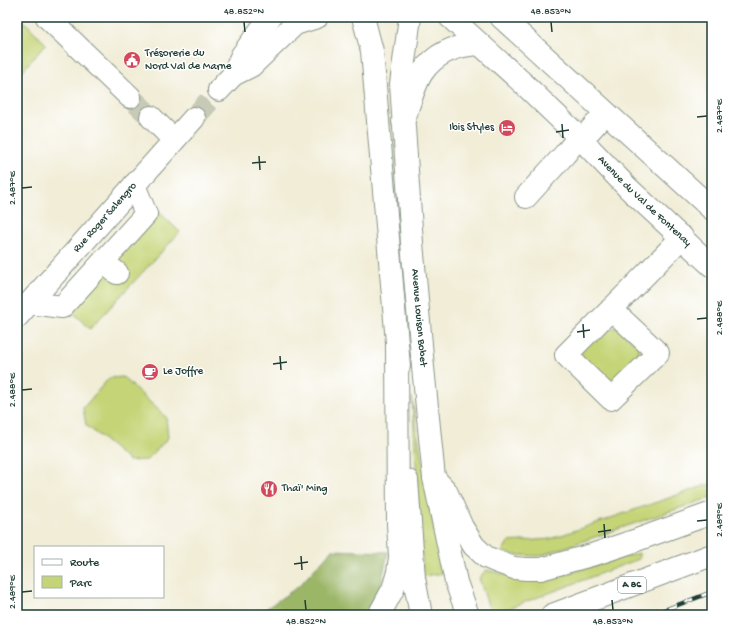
<svg xmlns="http://www.w3.org/2000/svg" width="729" height="632" viewBox="0 0 729 632" font-family="'Gochi Hand',sans-serif">
  <rect width="100%" height="100%" fill="#fff"/>
  <filter id="ink" filterUnits="userSpaceOnUse"><feTurbulence type="fractalNoise" baseFrequency=".025" numOctaves="2"/><feDisplacementMap in="SourceGraphic" scale="8" xChannelSelector="R" yChannelSelector="G"/><feConvolveMatrix kernelMatrix="1 2 1 2 8 2 1 2 1" color-interpolation-filters="sRGB"/></filter>
  <filter id="wash" filterUnits="userSpaceOnUse"><feTurbulence type="fractalNoise" baseFrequency=".012" numOctaves="4" result="noise"/><feDisplacementMap in="SourceGraphic" scale="16" xChannelSelector="R" yChannelSelector="G"/><feGaussianBlur stdDeviation="0.9" result="paint"/><feColorMatrix in="noise" values="0 0 0 0 0 0 0 0 0 0 0 0 0 0 0 0 0 1.4 0 .05"/><feComposite in="paint" operator="in"/></filter>
  <g filter="url(#wash)">
    <rect width="100%" height="100%" fill="#f1edd7"/>
    <path fill="#c5d476" stroke="#728855" d="M17 17H20L46 44 17 77Z
      M159 212 180 232 90 329 69 309Z
      M600 328H618L639 347 640 364 621 384 604 385 583 366 581 350Z
      M123 377 166 417 168 438 147 460 129 461 86 425 83 408 109 378Z
      M412 398 432 521 445 573 423 576Z
      M712 483V497L539 556 515 555 502 552 508 542 550 539Z
      M639 553V559L491 615 479 578 486 570C508 575 528 581 551 578Z"/>
    <path fill="#9cb667" stroke="#5e7a4e" d="M332 550 388 552 380 589 364 615H257L299 586Z"/>
  </g>
  <g filter="url(#ink)">
    <g fill="none" stroke-linecap="round" stroke-linejoin="round">
      <path stroke="#c7cab6" stroke-width="22" stroke-dasharray="22 11" stroke-linecap="butt" d="M130 97 151 117
        M194 118 219 90"/>
      <g stroke="#889586" stroke-width="24">
        <g id="minor">
          <path d="M47 17 130 97"/>
          <path id="s1" d="M450 17 525 85 579 137 628 188 712 266"/>
          <path d="M501 17 712 209"/>
          <path d="M233 75 251 66 295 24 317 17"/>
          <path d="M219 90 233 75 242 55 270 17"/>
          <path d="M151 117 174 140"/>
          <path d="M403 122C408 108 414 85 422 73 435 53 457 45 480 44"/>
          <path d="M579 137H583L585 136 601 118 602 112 601 108"/>
          <path d="M526 197 565 154 579 137"/>
          <path d="M103 262 117 273"/>
          <path d="M30 303 62 307 146 214 134 185"/>
          <path d="M611 309 658 353 611 399 566 355C605 315 644 277 682 237"/>
          <path id="s2" d="M17 317 194 118"/>
        </g>
      </g>
      <g stroke="#889586" stroke-width="24">
        <g id="major">
          <path d="M363 17 372 51 399 366"/>
          <path id="s3" d="M410 17 401 84 412 243 423 367 434 478 456 582 468 615"/>
          <path d="M407 480 414 578 421 615"/>
        </g>
      </g>
      <g stroke="#889586" stroke-width="24">
        <path id="highway" d="M434 478 446 491 462 527 474 546 486 557 495 561 514 568 527 569H541L595 554 634 541 712 513
          M379 615 393 589 398 572 400 557 398 524 397 346
          M552 615 712 555"/>
      </g>
      <use href="#minor" stroke="#fff" stroke-width="22"/>
      <use href="#major" stroke="#fff" stroke-width="22"/>
      <use href="#highway" stroke="#fff" stroke-width="22"/>
      <g stroke="#1f3d34" stroke-width="4.5">
        <path id="rail" d="M651 615 712 592"/>
      </g>
      <use href="#rail" stroke="#fff" stroke-width="3" stroke-dasharray="9" stroke-linecap="butt"/>
    </g>
  </g>
  <path fill="none" stroke="#1f3d34" stroke-width="1.5" d="M244 22 245 32M551 22 552 32M697 117 707 116M562 124 563 138M556 132 569 130M259 156 260 170M252 163 266 162M22 188 32 187M697 319 707 318M583 324 584 338M577 332 590 330M280 356 281 370M273 364 287 362M22 390 32 389M697 521 707 520M604 524 605 538M598 532 611 530M301 556 302 570M294 564 308 562M22 592 32 591M305 600 306 610M612 600 613 610"/>
  <defs>
    <g id="civic-disc" transform="scale(0.9)"><circle r="9.5" fill="#d1495b" stroke="#fff"/><path d="M-.6-6.5H3V-4.5H.6V-3L4-1V1h2V6H-6V1h2V-1L-.6-3ZM-1.2 2.5V6h2.4V2.5Z" fill="#fff"/></g>
    <g id="hotel-disc" transform="scale(0.9)"><circle r="9.5" fill="#d1495b" stroke="#fff"/><path d="M-6-4.5h1.5V1H6V5H4.5V3h-9V5H-6ZM-4 0a1.8 1.8 0 1 1 3.6 0ZM.5 0V-2.5h3Q6-2.5 6 0Z" fill="#fff"/></g>
    <g id="cafe-disc" transform="scale(0.9)"><circle r="9.5" fill="#d1495b" stroke="#fff"/><path d="M-5.5-4.5H6V0H3Q3 3.5 0 3.5H-2.5Q-5.5 3.5-5.5 0ZM3-3.2v2h1.7v-2ZM-6 4.5H4V6H-6Z" fill="#fff"/></g>
    <g id="restaurant-disc" transform="scale(0.9)"><circle r="9.5" fill="#d1495b" stroke="#fff"/><path d="M-5-6h1v4h1v-4h1v4h1v-4h1v5L-1.5 .5V6h-2V.5L-5-1ZM5-6V6H3V1.5H1.5Q1.5-4 5-6Z" fill="#fff"/></g>
  </defs>
  <g fill-rule="evenodd">
    <use href="#civic-disc" x="132" y="60"/>
    <use href="#hotel-disc" x="507" y="128"/>
    <use href="#cafe-disc" x="150" y="372"/>
    <use href="#restaurant-disc" x="269" y="489"/>
  </g>
  <g text-anchor="middle" dominant-baseline="central" stroke-width="3" stroke-linejoin="round" paint-order="stroke">
    <rect fill="#fff" stroke="#627771" stroke-width="1" x="618" y="577" width="28" height="16" rx="3"/>
    <g font-size="10" font-weight="bold" fill="#1f3d34">
      <text x="632" y="585">A 86</text>
    </g>
    <g font-size="11" fill="#1f3d34" stroke="#fff" text-anchor="start">
      <text x="145" y="54">Trésorerie du<tspan x="145" dy="13">Nord Val de Marne</tspan></text>
      <text x="494" y="128" text-anchor="end">Ibis Styles</text>
      <text x="163" y="372">Le Joffre</text>
      <text x="282" y="489">Thaï' Ming</text>
    </g>
    <g font-size="11" fill="#1f3d34" stroke="#fff">
      <text stroke="none"><textPath href="#s1" startOffset="268">Avenue du Val de Fontenay</textPath></text>
      <text stroke="none"><textPath href="#s2" startOffset="133">Rue Roger Salengro</textPath></text>
      <text stroke="none"><textPath href="#s3" startOffset="302">Avenue Louison Bobet</textPath></text>
    </g>
  </g>
  <rect width="729" height="632" fill="none" stroke="#fff" stroke-width="44"/>
  <rect x="34" y="546" width="130" height="52" fill="#ffffff" stroke="#a5b1ae"/>
  <rect x="42" y="559" width="20" height="6" fill="#ffffff" stroke="#a5b1ae"/>
  <text x="70" y="566" font-size="12" fill="#1f3d34">Route</text>
  <rect x="42" y="576" width="20" height="12" fill="#c5d476" stroke="#a5b1ae"/>
  <text x="70" y="586" font-size="12" fill="#1f3d34">Parc</text>
  <rect x="22" y="22" width="685" height="588" fill="none" stroke="#1f3d34" stroke-width="1.5"/>
  <g font-size="10" text-anchor="middle" fill="#1f3d34">
    <text x="244" y="14">48.852°N</text>
    <text x="551" y="14">48.853°N</text>
    <text transform="translate(718 116) rotate(-90)" y="4">2.487°E</text>
    <text transform="translate(11 188) rotate(-90)" y="4">2.487°E</text>
    <text transform="translate(718 318) rotate(-90)" y="4">2.488°E</text>
    <text transform="translate(11 390) rotate(-90)" y="4">2.488°E</text>
    <text transform="translate(718 520) rotate(-90)" y="4">2.489°E</text>
    <text transform="translate(11 592) rotate(-90)" y="4">2.489°E</text>
    <text x="306" y="624">48.852°N</text>
    <text x="613" y="624">48.853°N</text>
  </g>
</svg>
